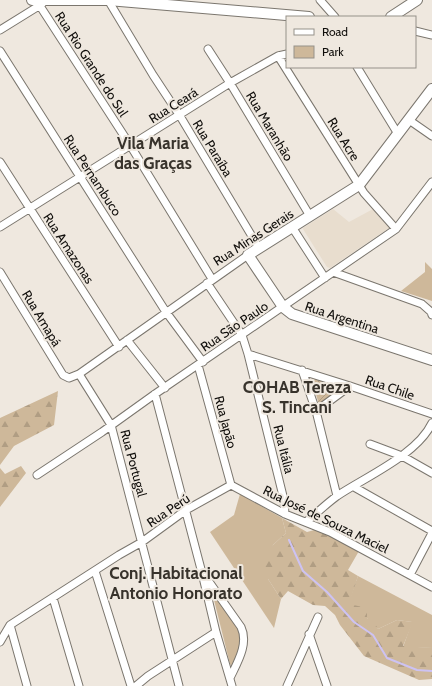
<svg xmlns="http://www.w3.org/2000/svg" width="432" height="686" viewBox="0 0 432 686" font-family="Cabin,sans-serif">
  <defs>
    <pattern id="forest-firs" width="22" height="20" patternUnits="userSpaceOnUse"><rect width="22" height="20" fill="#ceb89a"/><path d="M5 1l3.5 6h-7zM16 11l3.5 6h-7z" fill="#b09d83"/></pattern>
    <pattern id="garden-furrows" width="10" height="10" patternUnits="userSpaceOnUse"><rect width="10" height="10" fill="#ceb89a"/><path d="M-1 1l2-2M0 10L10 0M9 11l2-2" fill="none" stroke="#b09d83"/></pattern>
  </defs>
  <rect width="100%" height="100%" fill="#efe8df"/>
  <path fill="#e8ddce" d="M333 209 349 222 373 209 390 226 389 228 330 268 327 267 303 229V228Z"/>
  <path fill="#ceb89a" d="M425 262 432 269V301L401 291 425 272Z
    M240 494 282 518 286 533 273 545 268 579 281 599 274 628 210 532 234 515Z
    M358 576 432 615V648L403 647 412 622 397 620 378 629 367 618 348 604Z
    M216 596H218L243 637 233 664 232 666 230 664 214 600Z"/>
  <path fill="url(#forest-firs)" d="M58 391 54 425 14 446 0 465V418Z
    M21 466 26 473 0 507V468L5 474Z
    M282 518 307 532 318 529 359 551 348 570 358 576 349 604 367 608V618L374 622 378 629 397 620 413 622 403 646 432 648V679L419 680 364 656 340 625 335 615 325 606 313 605 288 591 281 599 268 579 264 566 273 545 286 533Z"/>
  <path fill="url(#garden-furrows)" d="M313 378 344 385 319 405 312 380Z"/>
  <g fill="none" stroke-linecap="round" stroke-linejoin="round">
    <path stroke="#cdc2f3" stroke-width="2" d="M289 540 303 571 327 592 354 622 373 635 387 658 417 670 432 671"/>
    <g stroke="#7b766e" stroke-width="9">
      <path id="street" d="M108 0 153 75 180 116 259 248
        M320 0 335 17
        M40 6 130 145 212 279
        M0 30 42 4
        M415 31 432 35
        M208 49 230 83 310 216
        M0 51 166 312 203 362
        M278 56 364 193 396 229
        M357 67 398 134
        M409 120 432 136
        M0 162 119 347
        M0 227 230 83 278 56 287 54
        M292 227 325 278
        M0 272 63 375 69 378 79 374 248 255
        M333 272 422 304 431 312 432 315
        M207 283 242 335 248 354 284 500 285 514
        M127 340 165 388
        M248 354 350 386 432 414
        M198 365 231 485
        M302 370 316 411 337 496
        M79 374 111 425 179 686
        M155 394 202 573 216 632 232 686
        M316 411 350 386
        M370 444 402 456 432 473
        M37 475 102 432 155 394 396 229 432 182
        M231 485 285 514 330 532 432 587
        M354 487 432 531
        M306 522C316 514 326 504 337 496 365 477 417 455 432 423
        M95 571 131 686
        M410 575 432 533
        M205 576 241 627C249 644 237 663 230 678
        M53 598 79 686
        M309 634 327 686
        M0 642 10 625
        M27 686 10 625 119 555 142 542 186 510 231 485
        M136 686 148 676 216 632
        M287 686 318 617"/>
    </g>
    <g stroke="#7b766e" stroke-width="12">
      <path id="secondary" d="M32 0H108L309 17
        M391 17 417 0
        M432 89 359 185 248 255 283 307 292 314 432 360"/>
    </g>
    <use href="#street" stroke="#fff" stroke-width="7"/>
    <use href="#secondary" stroke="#fff" stroke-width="10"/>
  </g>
  <g text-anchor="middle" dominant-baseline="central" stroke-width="4" stroke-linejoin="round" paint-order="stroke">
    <g font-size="13" fill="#100e0b" stroke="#efe8df">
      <text transform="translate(92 64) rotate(57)">Rua Rio Grande do Sul</text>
      <text transform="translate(173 105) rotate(-32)">Rua Ceará</text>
      <text transform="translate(270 126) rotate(59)">Rua Maranhão</text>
      <text transform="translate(344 139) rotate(58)">Rua Acre</text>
      <text transform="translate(213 148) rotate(59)">Rua Paraíba</text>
      <text transform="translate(93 175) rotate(57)">Rua Pernambuco</text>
      <text transform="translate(253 237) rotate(-33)">Rua Minas Gerais</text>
      <text transform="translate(69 248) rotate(57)">Rua Amazonas</text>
      <text transform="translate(342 317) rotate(18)">Rua Argentina</text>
      <text transform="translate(42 318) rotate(59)">Rua Amapá</text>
      <text transform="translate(234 326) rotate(-34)">Rua São Paulo</text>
      <text transform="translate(390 387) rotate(19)">Rua Chile</text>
      <text transform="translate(226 422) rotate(75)">Rua Japão</text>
      <text transform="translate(284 449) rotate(76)">Rua Itália</text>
      <text transform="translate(134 463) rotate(75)">Rua Portugal</text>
      <text transform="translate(168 510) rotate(-34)">Rua Perú</text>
      <text transform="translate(326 519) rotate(26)">Rua José de Souza Maciel</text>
    </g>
    <g font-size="17" font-weight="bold" fill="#38332c" stroke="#efe8df">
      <text x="153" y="143">Vila Maria<tspan x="153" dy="20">das Graças</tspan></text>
      <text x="297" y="387">COHAB Tereza<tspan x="297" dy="20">S. Tincani</tspan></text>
      <text x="176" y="573">Conj. Habitacional<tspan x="176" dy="20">Antonio Honorato</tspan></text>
    </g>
  </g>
  <rect x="286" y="16" width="130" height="52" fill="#efe8df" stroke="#96918a"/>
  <rect x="294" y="29" width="20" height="6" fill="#ffffff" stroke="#96918a"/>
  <text x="322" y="36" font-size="12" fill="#100e0b">Road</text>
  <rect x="294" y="46" width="20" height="12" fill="#ceb89a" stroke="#96918a"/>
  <text x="322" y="56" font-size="12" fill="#100e0b">Park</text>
</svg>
